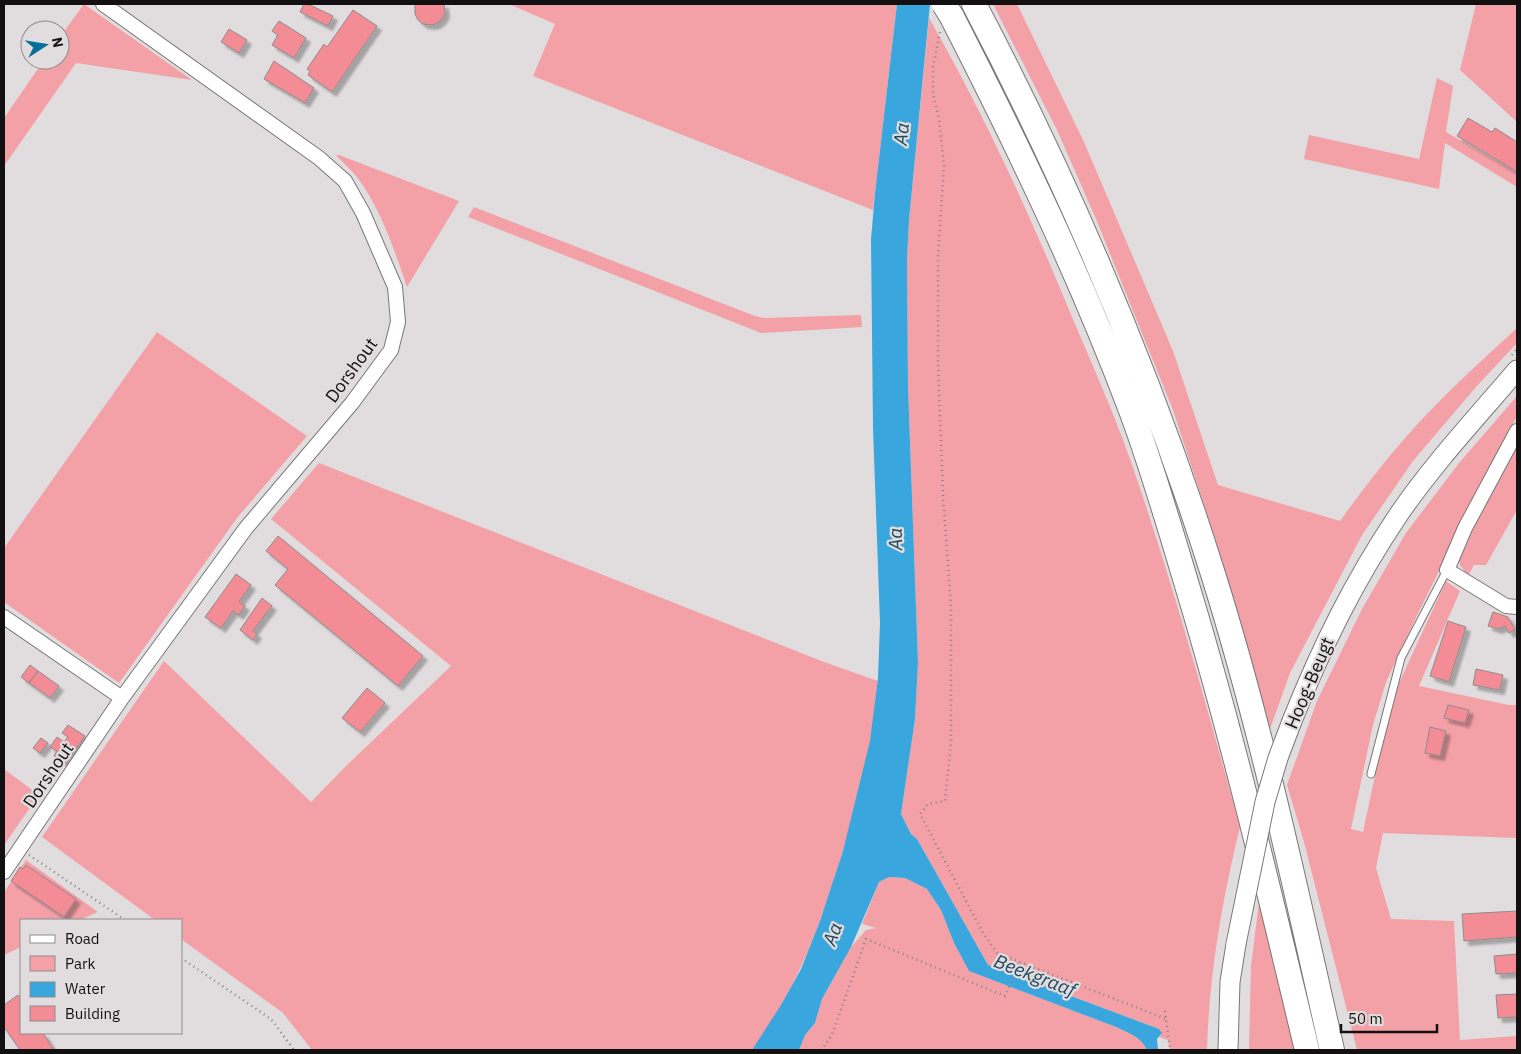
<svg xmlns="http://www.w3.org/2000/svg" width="1521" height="1054" viewBox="0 0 1521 1054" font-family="'IBM Plex Sans',sans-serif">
  <defs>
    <filter id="shadow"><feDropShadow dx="4.5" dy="4.5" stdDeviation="1" flood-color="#0004"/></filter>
  </defs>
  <rect width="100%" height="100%" fill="#e1ddde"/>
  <path fill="#f3a0a7" d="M84 4 192 80 76 63 4 166V118L44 60H60V37Z
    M509 4H897L873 210 533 76 555 24Z
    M993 4H1017L1084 142 1173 351 1218 485 1340 521C1361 492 1382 464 1406 437 1440 398 1479 363 1517 328V343L1476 387 1413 461 1362 535 1290 673 1270 729 1220 554 1173 410 1096 219 1057 130Z
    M1476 4H1517V122L1460 70Z
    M929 18C984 114 1030 215 1072 317 1092 364 1113 411 1130 459 1172 580 1206 704 1240 827 1222 900 1209 976 1207 1050H1170L1168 1040 1159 1037 1161 1035 1159 1029 988 965 917 839 911 834 901 814 915 719 918 662 908 387 907 259 909 220Z
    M1437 78 1453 86 1446 132 1517 173V187L1445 143 1439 189 1304 159 1309 135 1419 159Z
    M336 155H339L459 201 407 287C395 252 383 215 362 184 355 173 344 164 336 155Z
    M474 207 755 316 764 318 861 315 862 327 761 333 468 217Z
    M157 332 307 436 237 518 119 683 4 602V548Z
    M1517 396V416L1419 611 1386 682 1373 725 1351 829 1363 832 1387 719 1399 683 1446 581 1460 591 1419 686 1509 705H1517V838L1383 833 1376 868 1391 919 1454 921 1460 1040 1517 1036V1050H1357L1304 842 1287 785 1317 701 1362 609 1406 533 1459 463Z
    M1517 441V510L1486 565H1474L1468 576 1460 565 1458 555Z
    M319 463 824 662 878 681C875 701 874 722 870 742 861 791 847 839 832 886 813 944 789 1001 752 1050H312L283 1013 181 939V920H155L42 837 164 661 311 802 348 764 451 666 271 519Z
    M4 769 39 795 4 845Z
    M26 860 98 912 80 920H21V947L4 955V892Z
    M889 877 905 878 927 889 941 910 954 943 969 971 1116 1027C1130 1034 1140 1036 1147 1050H799L805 1035 815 1023 822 999 851 947 866 930 876 928 862 924 879 882Z
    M1259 902 1270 936 1298 1050H1249L1251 966Z"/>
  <path fill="#39a6de" d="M897 4H930L909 220 907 259 908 387 918 662 915 719 901 814 911 834 917 839 988 965 1159 1029 1162 1033 1157 1039 1158 1050H1147C1140 1036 1130 1034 1116 1027L969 971 954 943 941 910 927 889 905 878 889 877 879 882 851 947 822 999 815 1023 805 1035 799 1050H752L781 1005 801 969 820 921 843 851 870 741 878 678 880 623 873 428 871 239 875 193Z"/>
  <path fill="#f48c96" stroke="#8e8b8b" filter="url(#shadow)" d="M304 4H308L333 16 328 26 300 12Z
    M415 4H444L445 14 441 20 436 24 430 25 423 24 418 20 415 14Z
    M353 10 377 26 332 92 308 75 310 71 307 69 324 44 327 47Z
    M279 21 306 38 294 58 272 45 278 35 272 31Z
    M229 29 247 40 239 53 221 42Z
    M274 61 314 88 305 103 264 79Z
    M1468 118 1492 132 1495 128 1517 142V172L1457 136Z
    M278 536 423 656 398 686 275 585 288 569 266 551Z
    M236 574 251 585 239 602 245 606 239 615 233 611 221 628 205 617Z
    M262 598 272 606 253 631 257 634 253 640 240 630Z
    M1493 612 1508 617 1515 630 1509 633 1505 626 1498 629 1488 626Z
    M1448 621 1466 627 1449 682 1430 676Z
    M30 665 38 671 29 683 21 677Z
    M1476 669 1503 675 1500 690 1473 685Z
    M38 671 59 686 50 698 29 683Z
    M367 688 385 703 360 732 342 718Z
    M1448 705 1469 710 1465 723 1444 718Z
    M68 725 85 736 75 750 64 742 68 737 62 733Z
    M1430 727 1446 731 1440 756 1425 753Z
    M57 737 75 750 66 764 54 756 57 751 50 747Z
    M41 738 48 743 40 753 33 748Z
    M26 865 76 899 64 917 11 881 20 867 23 869Z
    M1517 911V937L1464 941 1462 914Z
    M1517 954V973L1496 974 1494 956Z
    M1517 994V1017L1498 1018 1496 995Z
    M18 995 21 1000V1033H43L54 1050H20L4 1027V1005Z"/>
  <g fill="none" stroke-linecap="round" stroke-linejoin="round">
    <g stroke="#7a7777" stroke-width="9">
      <path id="lane" d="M1371 774 1401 658 1447 570"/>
    </g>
    <g stroke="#7a7777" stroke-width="16">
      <path id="street" d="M1517 431 1465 528 1447 570 1506 606 1517 607
        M4 617 122 698
        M4 872 122 698 246 528 352 403 391 350 398 322 395 287 363 213 345 181 319 158 103 4"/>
    </g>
    <g stroke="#7a7777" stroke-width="21">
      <path id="secondary" d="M1292 721C1322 646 1354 581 1399 514 1434 463 1477 417 1517 370
        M1228 1050 1230 982 1236 944"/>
    </g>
    <g stroke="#7a7777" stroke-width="26">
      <path id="highway" d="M974 4C1070 187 1151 377 1213 574 1262 730 1296 891 1332 1050
        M952 17C1018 146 1081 277 1132 413 1155 475 1173 539 1192 602 1236 750 1271 900 1307 1050"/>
    </g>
    <path stroke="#878485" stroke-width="2.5" stroke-dasharray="1 4" stroke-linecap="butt" d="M940 32 933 67V94L939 119 944 166 938 254V364L943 495 951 608V743L945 801 928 804 920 814 983 933 997 953 1166 1019
      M1512 355 1517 349
      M29 855 125 920
      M181 958 271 1019 294 1050
      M1165 1011 1170 1050
      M821 1050 832 1035 866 939 1005 996 1020 963"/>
    <use href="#lane" stroke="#fff" stroke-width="7"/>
    <use href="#street" stroke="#fff" stroke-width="14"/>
    <use href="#secondary" stroke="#fff" stroke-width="19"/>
    <use href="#highway" stroke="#fff" stroke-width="24"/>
    <g stroke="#7a7777" stroke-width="21" stroke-linecap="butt">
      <path id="secondary-bridge" d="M1236 944 1265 802 1278 758 1292 721"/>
    </g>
    <g stroke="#7a7777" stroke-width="26" stroke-linecap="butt">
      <path id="highway-bridge" d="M944 4 952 17"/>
    </g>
    <use href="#secondary-bridge" stroke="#fff" stroke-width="19"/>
    <use href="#highway-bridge" stroke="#fff" stroke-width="24"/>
  </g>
  <g text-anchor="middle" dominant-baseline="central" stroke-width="4.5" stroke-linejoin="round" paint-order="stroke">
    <g font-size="18" fill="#121010" stroke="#e1ddde">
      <text transform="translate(351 370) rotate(-54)">Dorshout</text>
      <text transform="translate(1309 683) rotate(-67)">Hoog-Beugt</text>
      <text transform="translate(48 775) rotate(-56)">Dorshout</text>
    </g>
    <g font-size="19" font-style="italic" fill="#1d4860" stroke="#e1ddde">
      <text transform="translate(901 134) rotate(-84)">Aa</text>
      <text transform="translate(895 539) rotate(-91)">Aa</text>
      <text transform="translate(832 934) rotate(-70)">Aa</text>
      <text transform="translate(1035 975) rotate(21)">Beekgraaf</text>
    </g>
  </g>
  <rect width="1521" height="1054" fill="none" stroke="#121010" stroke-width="10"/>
  <rect x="20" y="919" width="162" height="115" fill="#e1ddde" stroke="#8e8b8c"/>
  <rect x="30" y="935" width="25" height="8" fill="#ffffff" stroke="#8e8b8c"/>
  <text x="65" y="944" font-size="15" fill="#121010">Road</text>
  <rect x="30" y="956" width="25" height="15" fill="#f3a0a7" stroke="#8e8b8c"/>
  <text x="65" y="969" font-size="15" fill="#121010">Park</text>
  <rect x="30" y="982" width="25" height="15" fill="#39a6de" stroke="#8e8b8c"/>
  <text x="65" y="994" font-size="15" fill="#121010">Water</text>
  <rect x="30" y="1006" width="25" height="15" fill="#f48c96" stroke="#8e8b8c"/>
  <text x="65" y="1019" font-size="15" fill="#121010">Building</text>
  <g transform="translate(45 45) rotate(78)"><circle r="24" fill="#e1ddde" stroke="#8e8b8c"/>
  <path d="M0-4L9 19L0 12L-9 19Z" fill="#076f9c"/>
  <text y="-8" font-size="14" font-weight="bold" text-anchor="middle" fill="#121010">N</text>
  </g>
  <path d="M1341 1024v8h96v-8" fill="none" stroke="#121010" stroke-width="2.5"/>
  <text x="1348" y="1024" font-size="15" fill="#121010" stroke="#e1ddde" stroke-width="4" paint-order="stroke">50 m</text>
</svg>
